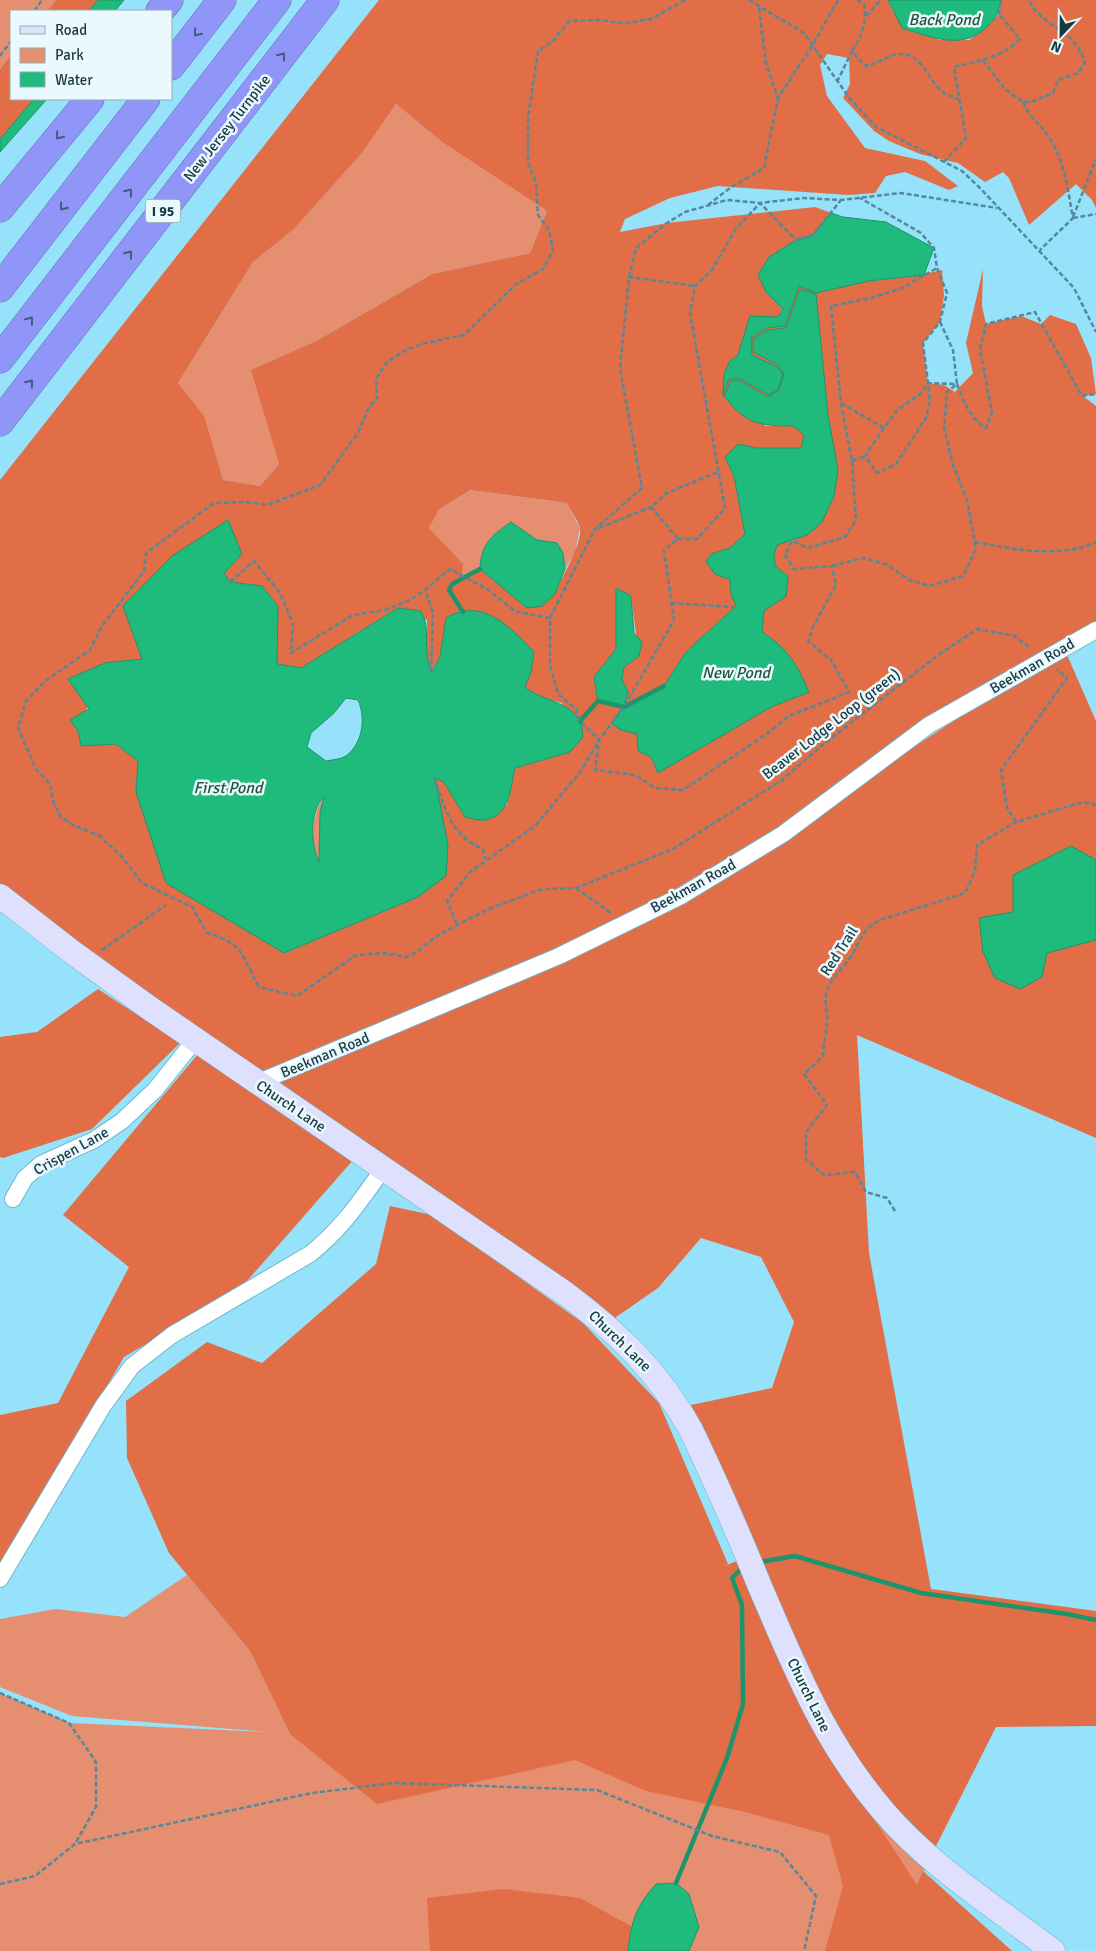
<svg xmlns="http://www.w3.org/2000/svg" width="1096" height="1951" viewBox="0 0 1096 1951" font-family="Signika,sans-serif">
  <rect width="100%" height="100%" fill="#96e2fa"/>
  <path fill="#e68e70" d="M0 0H56L47 11H11V55L0 69Z
    M396 104 442 142 547 211 530 253 432 274 318 340 252 370 279 464 260 486 223 480 214 453 178 383 253 262 293 230 362 153Z
    M472 490 567 503 580 528 575 553 565 569 563 553 557 543 537 540 511 522C491 536 481 544 480 569L461 575 429 528 438 509Z
    M325 795 320 812V864C311 842 310 815 325 795Z
    M740 1560 927 1865 888 1951H0V1693L70 1723 269 1732 72 1716 0 1687V1619L56 1609 125 1617 187 1575 250 1651 290 1734Z"/>
  <path fill="#e16e46" fill-rule="evenodd" d="M56 0H115L106 11H47Z
    M379 0H888L892 10 939 40H969L985 29 999 14 1001 0H1096V208L1092 200 1076 184 1029 225 1009 178 1003 172 985 182 958 163 920 154 889 141 874 131 843 98 850 84 849 58 827 54 820 65 827 96 865 148 925 161 958 186 949 190 905 172 886 176 875 193 848 195 718 186 670 198 625 219 620 232 667 223 815 207 843 217 831 213 813 235 796 240 766 292 783 308 778 317H750L738 355 729 362 724 375V393L728 379 739 378 768 394 777 367 752 355 751 338 767 328 785 326 799 285C846 282 895 282 942 270L944 296 940 322 923 343 928 383 944 385 955 392 973 373 966 343 983 269 982 306 986 324 1021 316 1041 324 1050 315 1076 324 1091 358 1096 394 1083 396 1096 406V630L1064 648 1096 721V1138L857 1035 869 1253 931 1589 1096 1611V1726L996 1727 934 1850 867 1777 830 1722 686 1406 772 1388 794 1322 761 1257 701 1238 658 1288 606 1324 0 896V480ZM396 104 442 142 547 211 530 253 432 274 318 340 251 370 279 464 260 486 223 480 204 416 178 383 253 262 293 230 362 153ZM800 289 838 470 834 496 792 541 777 544 774 556 775 567 788 576 764 611 762 633 770 637 809 692 771 707 658 772 651 757 638 751V734L624 707 664 686 686 652 736 606 731 594 730 579 716 575 711 554 730 548 745 534 734 476 725 457 738 444 756 448H801L804 435 795 426H765L739 380 768 397 779 390 785 374 778 365 753 352 768 330 786 328ZM471 490 567 503C570 510 578 520 580 528 583 543 561 578 555 594L527 607 480 569 462 575 463 564 429 528 439 509ZM224 573 230 582 262 586 278 606 276 664 301 668 398 608 427 620 426 657 431 672 440 657 531 672 524 687 535 696 562 703 570 752 515 768 507 805 484 820 465 817 444 782 434 777 448 845 418 897 284 953 136 792 138 761 116 744 81 746 78 731 105 663 142 660ZM616 588 631 596 639 656 624 667 622 679 628 692 598 701 594 678 616 649ZM1055 654 794 826 929 725Z
    M11 55V99H38L0 146V69Z
    M98 989 180 1043 92 1129 3 1158 0 1157V1037L37 1032Z
    M198 1054 354 1159 240 1289 124 1357 0 1568V1415L58 1403 129 1267 63 1215Z
    M390 1206 432 1215 583 1323 659 1403 728 1564 724 1566 740 1560 846 1776 917 1885 923 1871 1012 1951H825L843 1886 829 1835 745 1812 646 1791 575 1760 377 1804 290 1734 250 1651 169 1553 127 1458 126 1401 207 1342 262 1363 376 1264Z
    M503 1889 580 1898 631 1926 628 1951H430L427 1898Z"/>
  <path fill="#1fbb7c" stroke="#1d946b" fill-rule="evenodd" d="M98 0H124L115 11H89Z
    M888 0H1001C999 13 996 18 987 27 962 51 931 37 902 28Z
    M34 99H47L0 152V139Z
    M831 213 843 217 886 222 934 248 924 275 869 281 816 293 799 286 785 326 767 328 751 338 752 355 777 367 783 374 778 389 769 395 739 378 729 379 723 395 724 375 729 362 738 355 750 316 778 317 783 309 766 292 758 275 769 257 796 240 813 235Z
    M800 289 816 294 828 415 838 470 834 496 822 522 807 535 777 545 774 556 775 566 788 576 786 596 764 611 762 632C788 649 797 664 809 692L771 707 658 773 651 757 638 751 637 734 621 730 611 723 623 707 598 701 594 677 616 649V588L631 596 634 633 642 642 639 656 624 667 622 679 628 692 624 707 664 686 686 652 736 606 731 594 730 579 716 575 706 562 711 554 730 548 745 534 734 476 725 457 738 444 756 448H801L804 435 794 426C759 426 746 424 724 396L731 381 739 380 768 397 779 390 784 374 778 365 753 352V339L768 330 786 328Z
    M228 520 242 554 224 573 230 582 262 586 278 606 277 664 301 668 398 608 421 611C432 629 421 650 432 672L440 657 446 618C482 596 511 628 534 652L531 672 525 687C541 701 570 701 580 721 582 725 582 732 583 737L570 752 515 768C510 788 511 815 485 820 479 821 471 818 465 817L444 782 435 778 448 845 446 876 418 897 284 953 166 883 136 792 138 761 116 744 81 746 78 731 70 720 89 709 68 679 105 663 142 659 123 606 172 556ZM346 698 358 700C366 718 363 743 346 756 341 759 332 760 326 761L307 747 311 733 334 713ZM324 797 320 812 319 862C311 845 309 810 324 797Z
    M511 522 537 540 557 543 563 553 565 569 555 594 542 606 527 608 480 569C481 544 491 536 511 522Z
    M1071 846 1096 860V940L1047 953 1042 977 1020 989 995 978 983 952 979 918 1013 912V875Z
    M676 1883 689 1894 699 1927 689 1951H628C631 1922 636 1906 656 1884Z"/>
  <g fill="none" stroke-linecap="round" stroke-linejoin="round">
    <path stroke="#1d946b" stroke-width="4.5" d="M463 612 449 590 452 584 480 569
      M580 721 598 701 624 707 664 686
      M760 1562 795 1556 921 1593 1067 1614 1096 1620
      M676 1883 727 1758 743 1704 742 1605 732 1578 739 1571"/>
    <g stroke="#6db8cf" stroke-width="18">
      <path id="street" d="M257 1083 559 956 681 896 783 834 929 725 1096 630
        M13 1199 25 1178 41 1164 94 1140 122 1121 155 1090 195 1040
        M0 1579 103 1406 132 1366 172 1335 310 1254C341 1230 361 1200 383 1169"/>
    </g>
    <g stroke="#6db8cf" stroke-width="25">
      <path id="secondary" d="M0 896 72 952 148 1007 566 1294C617 1332 660 1373 691 1430 716 1482 739 1535 761 1589 797 1672 824 1742 884 1812 932 1868 996 1907 1053 1951"/>
    </g>
    <g stroke="#6675b8" stroke-width="29">
      <path id="highway" d="M160 11 169 0
        M171 66 222 0
        M0 208 90 99
        M0 288 146 99
        M0 359 277 0
        M0 422 325 0"/>
    </g>
    <path stroke="#548999" stroke-width="2.5" stroke-dasharray="5 2.5" stroke-linecap="butt" d="M685 0 651 19 626 23 597 20 569 21 552 42 538 51 528 118V163L536 183 538 215 549 230 553 250 543 269 515 285 464 335 425 343 406 350 387 362 376 379 377 399 369 407 358 433 320 485 267 505 246 502 214 503 146 553 144 571 102 626 90 650 45 681 26 701 18 728 36 769 50 784 54 804 61 817 73 825 100 836 123 858 142 883 192 907 207 933C245 944 241 955 259 987L297 996 356 955 385 953 406 957 417 952 434 938 457 925 491 908 542 889 576 888 673 849 782 780 826 742 937 656 977 629 1015 636 1031 649
      M749 0 804 33 850 99 876 127 962 171 980 188 1074 288 1096 332
      M759 8 766 63 778 98 812 46 838 0
      M34 11 42 0
      M866 16 881 0
      M852 51C862 36 867 22 864 4L857 0
      M0 56 11 41
      M983 60 1005 89 1023 102 1034 101 1053 93 1058 80 1078 73 1085 62C1074 32 1060 34 1040 15 1035 11 1032 5 1028 0
      M837 82 852 51 865 66C877 64 889 55 897 54 921 52 926 75 939 89 944 94 954 97 960 100
      M1023 102C1031 120 1041 124 1050 139 1065 162 1068 192 1073 218L1040 250
      M944 162 966 138 954 67C978 61 1004 57 1020 39L999 14 1001 0
      M708 205 730 188 764 168 778 98
      M1073 217 1096 159
      M1073 218 1096 214
      M629 277 636 248 667 223 685 212 727 200 760 203 803 198 841 200 901 193 997 208
      M841 403 884 428 897 410 920 394 928 383 923 343 940 322 947 293 937 268 934 248 921 233 860 198
      M884 428 865 456 877 473 896 464 926 418 930 401 928 383 957 384C963 401 970 418 986 428L992 413 980 349 986 324 1035 312 1082 396 1096 394
      M852 461 865 456
      M599 528 651 507
      M678 539 651 507 667 493 718 472
      M975 542C1013 549 1060 559 1096 542
      M832 566 863 558 886 564 909 580 930 586 963 576 976 549 967 500 953 465 944 428 947 392 957 384 953 350 940 322
      M230 582 254 561 280 593 293 624 291 653 353 615 385 610 410 600 425 590
      M671 603 734 607
      M550 618 595 529 642 488 620 369 629 277 695 286
      M431 672 433 612 425 590 450 569 487 589 516 612 550 618V665L558 694 576 709 580 721 599 740 595 770 635 775 655 788 683 790 768 733 789 716 849 692 831 660 808 641 814 625 836 585 832 566 794 569 785 555 792 541 808 548 845 537 856 520 852 461 841 403 831 306 871 298 902 288 937 268
      M434 777C445 808 450 835 483 849L485 859
      M1016 822 1007 808 1001 770 1067 678 1057 669
      M576 888 611 913
      M457 924 447 901 470 872 535 826 581 771 599 740 624 707 674 620 664 550 678 539H697L725 508 690 313 695 286 712 270 735 230 760 203 796 240 813 235 841 200
      M102 950 166 905
      M895 1211 887 1198 866 1192 855 1172 824 1175 806 1159V1132L827 1105 804 1074 823 1056C823 1044 827 1033 827 1021 828 1012 824 1002 826 994 829 979 842 970 850 958 862 940 858 933 880 920L965 893 975 871 977 845 1016 822 1083 802 1096 805
      M0 1693 69 1723 96 1762V1807L75 1844
      M0 1884 35 1876 75 1844 312 1793 394 1783 597 1790 712 1836 780 1852 816 1896 804 1951"/>
    <use href="#street" stroke="#fff" stroke-width="16"/>
    <use href="#secondary" stroke="#dee0fd" stroke-width="24"/>
    <use href="#highway" stroke="#9096f7" stroke-width="28"/>
  </g>
  <defs><path id="oneway-chevron" d="M-2-3.5L2.5 0L-2 3.5" fill="none" stroke-width="1.6" stroke-linecap="round" stroke-linejoin="round" transform="scale(1.25)"/></defs>
  <g stroke="#435a81">
    <use href="#oneway-chevron" transform="translate(197 33) rotate(128)"/>
    <use href="#oneway-chevron" transform="translate(282 56) rotate(-52)"/>
    <use href="#oneway-chevron" transform="translate(59 136) rotate(129)"/>
    <use href="#oneway-chevron" transform="translate(129 192) rotate(-52)"/>
    <use href="#oneway-chevron" transform="translate(63 207) rotate(128)"/>
    <use href="#oneway-chevron" transform="translate(129 254) rotate(-52)"/>
    <use href="#oneway-chevron" transform="translate(30 320) rotate(-52)"/>
    <use href="#oneway-chevron" transform="translate(30 383) rotate(-52)"/>
  </g>
  <g text-anchor="middle" dominant-baseline="central" stroke-width="5" stroke-linejoin="round" paint-order="stroke">
    <rect fill="#eaf9fd" stroke="#58737a" stroke-width="1" x="145.5" y="199.5" width="35" height="23" rx="4"/>
    <g font-size="14" font-weight="bold" fill="#193942">
      <text x="163" y="211">I 95</text>
    </g>
    <g font-size="15" fill="#193942" stroke="#eaf9fd">
      <text transform="translate(227 128) rotate(-52)">New Jersey Turnpike</text>
      <text transform="translate(1032 666) rotate(-30)">Beekman Road</text>
      <text transform="translate(831 724) rotate(-38)">Beaver Lodge Loop (green)</text>
      <text transform="translate(693 886) rotate(-29)">Beekman Road</text>
      <text transform="translate(839 951) rotate(-57)">Red Trail</text>
      <text transform="translate(325 1055) rotate(-23)">Beekman Road</text>
      <text transform="translate(291 1106) rotate(34)">Church Lane</text>
      <text transform="translate(71 1151) rotate(-29)">Crispen Lane</text>
      <text transform="translate(620 1341) rotate(44)">Church Lane</text>
      <text transform="translate(809 1695) rotate(64)">Church Lane</text>
    </g>
    <g font-size="16" font-style="italic" fill="#1f563b" stroke="#eaf9fd">
      <text x="944" y="20">Back Pond</text>
      <text x="736" y="673">New Pond</text>
      <text x="228" y="788">First Pond</text>
    </g>
  </g>
  <rect x="10" y="10" width="162" height="90" fill="#eaf9fd" stroke="#96acb2"/>
  <rect x="20" y="26" width="25" height="8" fill="#dee0fd" stroke="#96acb2"/>
  <text x="55" y="35" font-size="15" fill="#193942">Road</text>
  <rect x="20" y="48" width="25" height="15" fill="#e68e70" stroke="#96acb2"/>
  <text x="55" y="60" font-size="15" fill="#193942">Park</text>
  <rect x="20" y="72" width="25" height="15" fill="#1fbb7c" stroke="#96acb2"/>
  <text x="55" y="85" font-size="15" fill="#193942">Water</text>
  <g transform="translate(1061 35) rotate(202)" stroke="#eaf9fd" stroke-width="4" paint-order="stroke">
  <path d="M0-4L9 19L0 12L-9 19Z" fill="#193942"/>
  <text y="-8" font-size="14" font-weight="bold" text-anchor="middle" fill="#193942">N</text>
  </g>
</svg>
